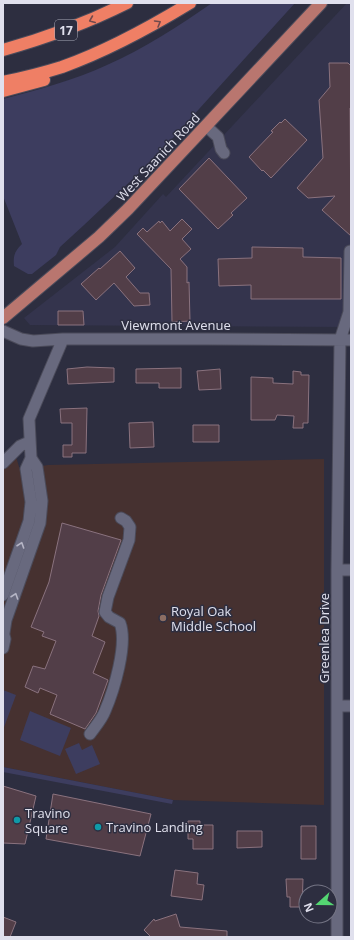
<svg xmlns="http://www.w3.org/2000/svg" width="354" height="940" viewBox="0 0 354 940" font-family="'Open Sans',sans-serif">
  <rect width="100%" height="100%" fill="#2d2e40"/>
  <path fill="#34344d" d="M347 3H351V327L30 325 24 318 115 247 163 194 166 197Z"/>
  <path fill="#463130" d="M3 457H16L20 470 48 465 324 459V805L173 800 3 767Z"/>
  <path fill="#3d3d5f" d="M212 3H295L171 140 168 142 137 175 84 225 60 247 56 255 32 274H28L14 266C13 255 15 251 22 244L3 196V99C38 90 74 80 107 65 145 48 179 26 212 3Z
    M3 690 16 695 3 730Z
    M30 711 71 728 60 756 20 740Z
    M79 743 82 750 92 745 100 764 76 774 65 749Z
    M3 767 173 800 172 804 3 772Z"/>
  <path fill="#523e48" stroke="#8a727e" d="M329 63H348L351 66V108H350L351 236 322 210 335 196 308 198 297 188 323 158 319 100 330 87Z
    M285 119 307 140 271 178 263 170 262 171 249 157 273 132 271 131 280 122 281 123Z
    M209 158 247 198 231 213 233 215 218 229 179 189Z
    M182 219 192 229 182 239 191 249 180 259 187 267V283L189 282 190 321 172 322 171 269 137 234 143 228 147 232 159 221 160 223 162 221 170 231Z
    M252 247 303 248V257L341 258V299H251V285L219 286 218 259 252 258Z
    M120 251 135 268 126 277 140 293H149L150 305 134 306 114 283 96 300 81 284 99 268 100 269Z
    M58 311H83L84 325H58Z
    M87 367 114 368V382L68 384 67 369Z
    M181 368V388H159V383H136V369Z
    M220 369 221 389 199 390 197 371Z
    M293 371 301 372V375H309L308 423H303V428H293L294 416 277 415 275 420H251V377L273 378V383L293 384Z
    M87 408 86 453H72V457H63V445H72V423H61L60 409Z
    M153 422 154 447 130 448 129 423Z
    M193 425H219V442H193Z
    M62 523 121 540 101 595 98 611 99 616 92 636 105 642 93 673 108 680 96 713 85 729 50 714 57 695 40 688 38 693 25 687 33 666 45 669 56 641 42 636 44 632 31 627 49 582Z
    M3 786 36 796 25 844 3 843Z
    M53 794 151 814 140 856 46 839Z
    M188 821H200V825H213V849H193V839H188Z
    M301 826H316V859H301Z
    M237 831H262V847L237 848Z
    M175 870 198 873 197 884 204 885 202 900 171 896Z
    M286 879H303L302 907H290V897H287Z
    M176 914 180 927 227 931V937H151L144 930 154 919 155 921Z
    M3 917 16 922 10 937H3Z"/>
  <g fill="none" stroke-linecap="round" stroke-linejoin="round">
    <g stroke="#4b4b5a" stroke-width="13">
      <path id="minor" d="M206 126 218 137 221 149 224 153
        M3 331 21 339 33 341 63 339H207L351 340
        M3 463 20 446 29 442
        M337 570H351
        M3 595 29 521 31 502 26 469 31 458
        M3 631 5 639 3 648
        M4 633 6 620 40 523 42 501 37 467 31 458 29 419 63 339
        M338 706H351
        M90 734C95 727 102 719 105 711 114 690 128 644 120 623L109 617 105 612 108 597 129 540 130 527 126 521 121 518
        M337 937V570L340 340 349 312 350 251"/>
    </g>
    <g stroke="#4b4b5a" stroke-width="14">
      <path id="major" d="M3 318 99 237 128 209 321 3"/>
    </g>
    <g stroke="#4b4b5a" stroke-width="14">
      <path id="highway" d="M3 50C46 38 87 23 127 3
        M3 82C23 78 43 73 62 67 107 51 149 28 190 3
        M3 91 44 80"/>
    </g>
    <use href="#minor" stroke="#68697e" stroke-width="11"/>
    <use href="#major" stroke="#b9766f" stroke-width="12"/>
    <use href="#highway" stroke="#ef7f65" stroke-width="12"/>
  </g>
  <defs><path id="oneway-chevron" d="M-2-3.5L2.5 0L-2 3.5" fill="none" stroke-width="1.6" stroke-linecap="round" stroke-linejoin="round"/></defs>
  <g stroke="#714a4d">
    <use href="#oneway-chevron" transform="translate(92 20) rotate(157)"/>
    <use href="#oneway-chevron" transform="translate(158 23) rotate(-30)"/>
  </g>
  <g stroke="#b6b6c6">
    <use href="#oneway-chevron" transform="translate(21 545) rotate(-71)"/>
    <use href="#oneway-chevron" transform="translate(15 596) rotate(-71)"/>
  </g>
  <circle fill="#8d6e63" stroke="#2d2e40" stroke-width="1.5" cx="163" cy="618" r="4"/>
  <g fill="#0f9aa8" stroke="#2d2e40" stroke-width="1.5">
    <circle cx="17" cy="820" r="4"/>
    <circle cx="98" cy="827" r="4"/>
  </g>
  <g text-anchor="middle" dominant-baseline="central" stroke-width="3" stroke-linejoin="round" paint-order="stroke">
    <rect fill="#2d2e40" stroke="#aaabb9" stroke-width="1" x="55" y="20" width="22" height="20" rx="3"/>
    <g font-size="12" font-weight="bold" fill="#e0e0ed">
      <text x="66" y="30">17</text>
    </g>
    <g font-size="13" fill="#e0e0ed" stroke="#2d2e40">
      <text transform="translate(158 157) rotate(-47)">West Saanich Road</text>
      <text x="176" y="325">Viewmont Avenue</text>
      <text transform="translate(324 638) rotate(-90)">Greenlea Drive</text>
    </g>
    <g font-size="13" fill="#e0e0ed" stroke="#2d2e40" text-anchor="start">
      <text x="171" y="611">Royal Oak<tspan x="171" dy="15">Middle School</tspan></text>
      <text x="25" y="813">Travino<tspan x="25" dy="15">Square</tspan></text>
      <text x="106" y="827">Travino Landing</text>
    </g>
  </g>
  <rect width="354" height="940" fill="none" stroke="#e0e0ed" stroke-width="8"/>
  <g transform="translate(318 904) rotate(249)"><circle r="19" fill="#2d2e40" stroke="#757585"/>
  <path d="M0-3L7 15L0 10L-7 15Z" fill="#54d672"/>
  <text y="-6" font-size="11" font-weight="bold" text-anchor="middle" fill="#e0e0ed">N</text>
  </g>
</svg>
